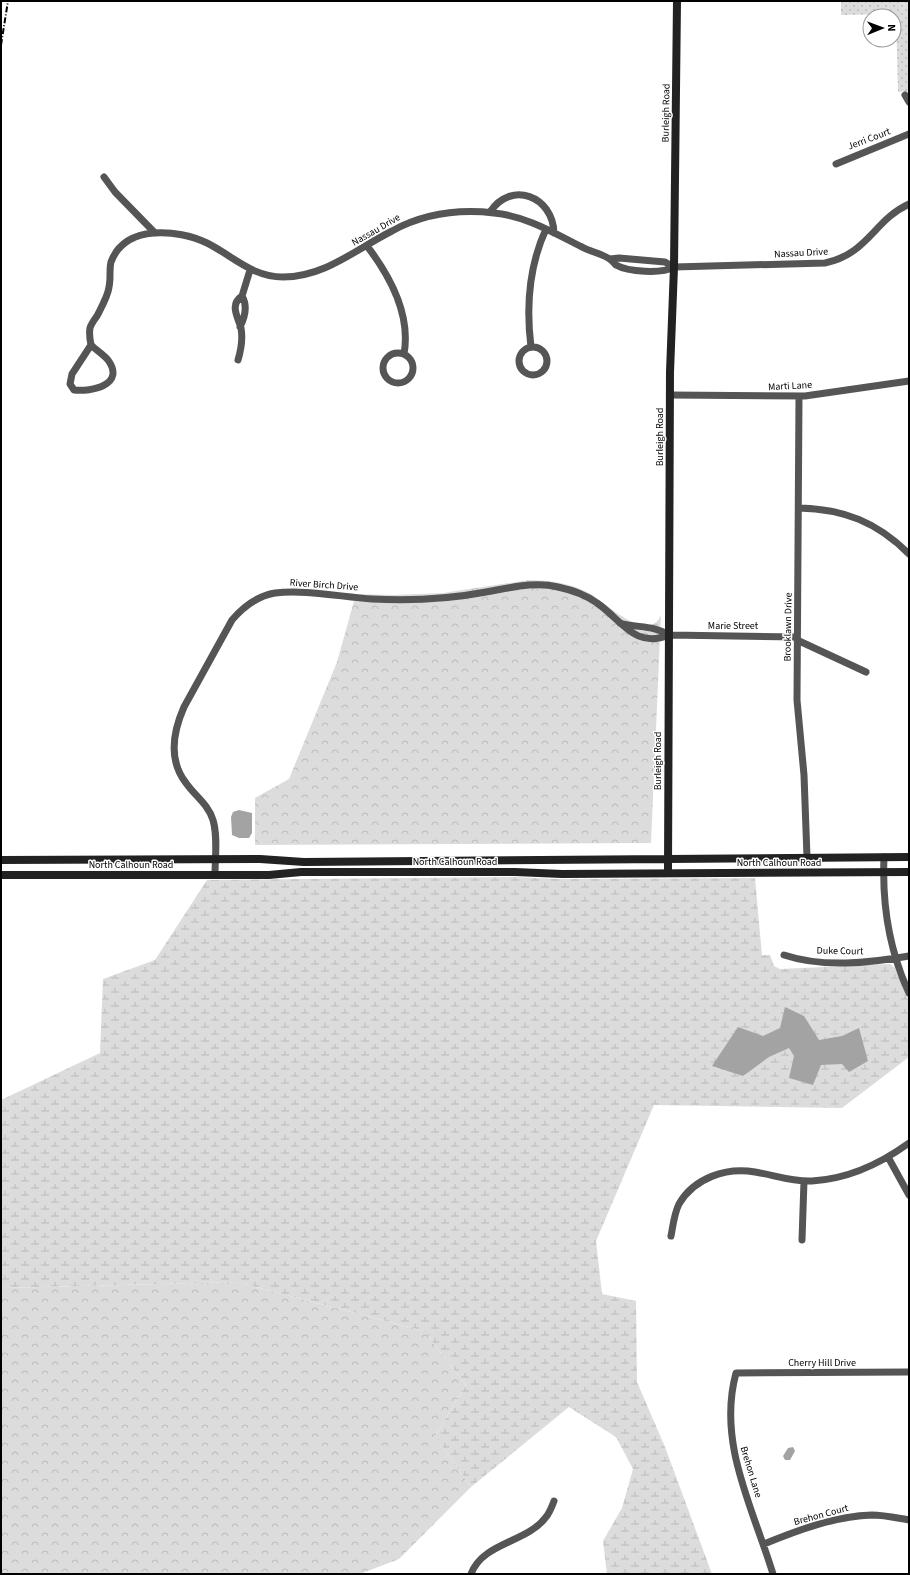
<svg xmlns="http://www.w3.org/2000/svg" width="910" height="1575" viewBox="0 0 910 1575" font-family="'Source Sans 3',sans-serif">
  <defs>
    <pattern id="grass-dots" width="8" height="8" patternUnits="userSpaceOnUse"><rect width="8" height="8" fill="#dcdcdc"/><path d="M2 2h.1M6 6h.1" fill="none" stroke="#bbb" stroke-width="1.8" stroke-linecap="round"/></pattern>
    <pattern id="forest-crowns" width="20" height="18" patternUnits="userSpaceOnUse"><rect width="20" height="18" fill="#dcdcdc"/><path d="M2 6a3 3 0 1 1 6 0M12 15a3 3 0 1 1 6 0" fill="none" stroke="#bbb"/></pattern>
    <pattern id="wetland-marsh" width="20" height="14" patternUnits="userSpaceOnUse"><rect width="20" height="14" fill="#dcdcdc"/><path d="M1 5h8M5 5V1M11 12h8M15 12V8" fill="none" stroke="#bbb"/></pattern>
  </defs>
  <rect width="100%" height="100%" fill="#fff"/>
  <path fill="url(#grass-dots)" d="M841 1H909V91L898 92 896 14 841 15Z"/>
  <path fill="url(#forest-crowns)" d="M529 580C549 580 570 583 589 593 604 601 648 646 661 615L651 843 255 845V798L289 779 337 662 356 594 393 595 443 593Z
    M237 1282 424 1331 466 1385 435 1436 471 1487 399 1559 360 1574H1V1288Z"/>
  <path fill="url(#wetland-marsh)" d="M515 877 559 879 755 878 762 955H770L774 966 780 969 890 964 895 968 909 1001V1057L842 1108 654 1105 596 1241 602 1294 636 1301 637 1382 665 1447 712 1574H607L603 1541 622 1508 633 1469 616 1437 569 1407 471 1487 435 1436 466 1385 424 1331 237 1282 1 1288V1100L100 1053 103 979 155 960 207 880Z"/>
  <path fill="#a3a3a3" d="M239 810 252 813V833L249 838H239L232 835 231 817 233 812Z
    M785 1007 804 1016 819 1040 842 1036 859 1028 868 1061 849 1072 842 1064 821 1065 813 1085 789 1078 794 1056 789 1048 769 1057 743 1076 712 1066 738 1027 763 1036 780 1028Z
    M793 1447 795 1451 790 1460H785L783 1456 788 1448Z"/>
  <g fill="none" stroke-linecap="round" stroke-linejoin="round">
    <path stroke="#555" stroke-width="7" d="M905 95 909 102
      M836 164 909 134
      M104 177 115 192 155 233
      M490 212C511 180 553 196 554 233
      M367 246C390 276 411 315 404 354
      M610 259 619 258 665 262 674 267 825 263C868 254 874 220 909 204
      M240 327C245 317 248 306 242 296L250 270
      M91 345 72 374 70 384 74 390C91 392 126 385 108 360 103 354 96 350 91 345 90 340 89 333 90 328 91 324 95 319 97 316 101 308 108 296 109 287 111 279 109 270 111 262 125 224 178 229 207 243 233 256 252 277 283 277 325 277 356 249 392 231 423 214 459 209 494 213 526 216 554 233 582 247 591 252 604 254 611 260 613 261 614 264 616 265 628 272 662 274 674 267
      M519 361a14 14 0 1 1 28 0a14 14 0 1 1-28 0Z
      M531 347C526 307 529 266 546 229
      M383 368a15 15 0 1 1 30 0a15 15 0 1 1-30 0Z
      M238 360C241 350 243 339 241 328 238 317 229 305 242 296
      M670 395 805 396 909 381
      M799 397 797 700 804 775 807 857
      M799 508C844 509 877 522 909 554
      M620 623C636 628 654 625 669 635
      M797 640 866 672
      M884 857C882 904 889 950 909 993
      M215 875C215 857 218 837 213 820 208 804 195 796 186 783 168 760 173 732 184 707L232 620C244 606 257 596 275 593 303 589 342 597 372 599 410 601 449 599 486 592 510 588 534 581 558 587 572 590 586 595 597 603 622 620 634 649 669 635L797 637
      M784 955C823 968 869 963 909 956
      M888 1157 909 1195
      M671 1236C673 1226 674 1214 679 1204 694 1178 726 1167 755 1172 774 1175 792 1182 812 1181 848 1179 880 1164 909 1143
      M802 1240 804 1181
      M764 1544C798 1530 836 1516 872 1515 884 1515 897 1518 909 1520
      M471 1574C483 1542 527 1543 546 1517 550 1512 552 1506 554 1501
      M773 1574C753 1508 717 1443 736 1373L909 1372"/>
    <path stroke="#222" stroke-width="8" d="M1 860 260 859 304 862 909 857
      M668 873 670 372 674 267 677 1
      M1 875H269L301 872H515L562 874 909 872"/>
    <path stroke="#000" stroke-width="2" stroke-dasharray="6 2 1 2" stroke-linecap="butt" d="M1 45 8 1"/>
  </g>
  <g text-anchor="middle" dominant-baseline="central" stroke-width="3" stroke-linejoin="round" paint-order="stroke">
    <g font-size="10" fill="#000" stroke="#fff">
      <text transform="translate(666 113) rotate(-89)">Burleigh Road</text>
      <text transform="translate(869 139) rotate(-21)">Jerri Court</text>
      <text transform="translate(376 230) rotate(-30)">Nassau Drive</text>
      <text transform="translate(801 253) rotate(-3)">Nassau Drive</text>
      <text transform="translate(790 386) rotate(-3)">Marti Lane</text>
      <text transform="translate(660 437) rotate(-90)">Burleigh Road</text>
      <text transform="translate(324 585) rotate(4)">River Birch Drive</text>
      <text x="733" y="626">Marie Street</text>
      <text transform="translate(788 627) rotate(-89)">Brooklawn Drive</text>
      <text transform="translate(658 761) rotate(-90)">Burleigh Road</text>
      <text x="455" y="862">North Calhoun Road</text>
      <text x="779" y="863">North Calhoun Road</text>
      <text x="131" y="865">North Calhoun Road</text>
      <text transform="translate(840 951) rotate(1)">Duke Court</text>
      <text x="822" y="1363">Cherry Hill Drive</text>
      <text transform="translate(751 1472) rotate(73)">Brehon Lane</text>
      <text transform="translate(821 1515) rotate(-15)">Brehon Court</text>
    </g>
  </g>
  <rect width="910" height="1575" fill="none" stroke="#000000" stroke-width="4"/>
  <g transform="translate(882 28) rotate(89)"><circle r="19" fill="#ffffff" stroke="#999999"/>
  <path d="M0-3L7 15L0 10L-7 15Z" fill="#000000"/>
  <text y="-6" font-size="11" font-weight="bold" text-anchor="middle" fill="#000000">N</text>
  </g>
</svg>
